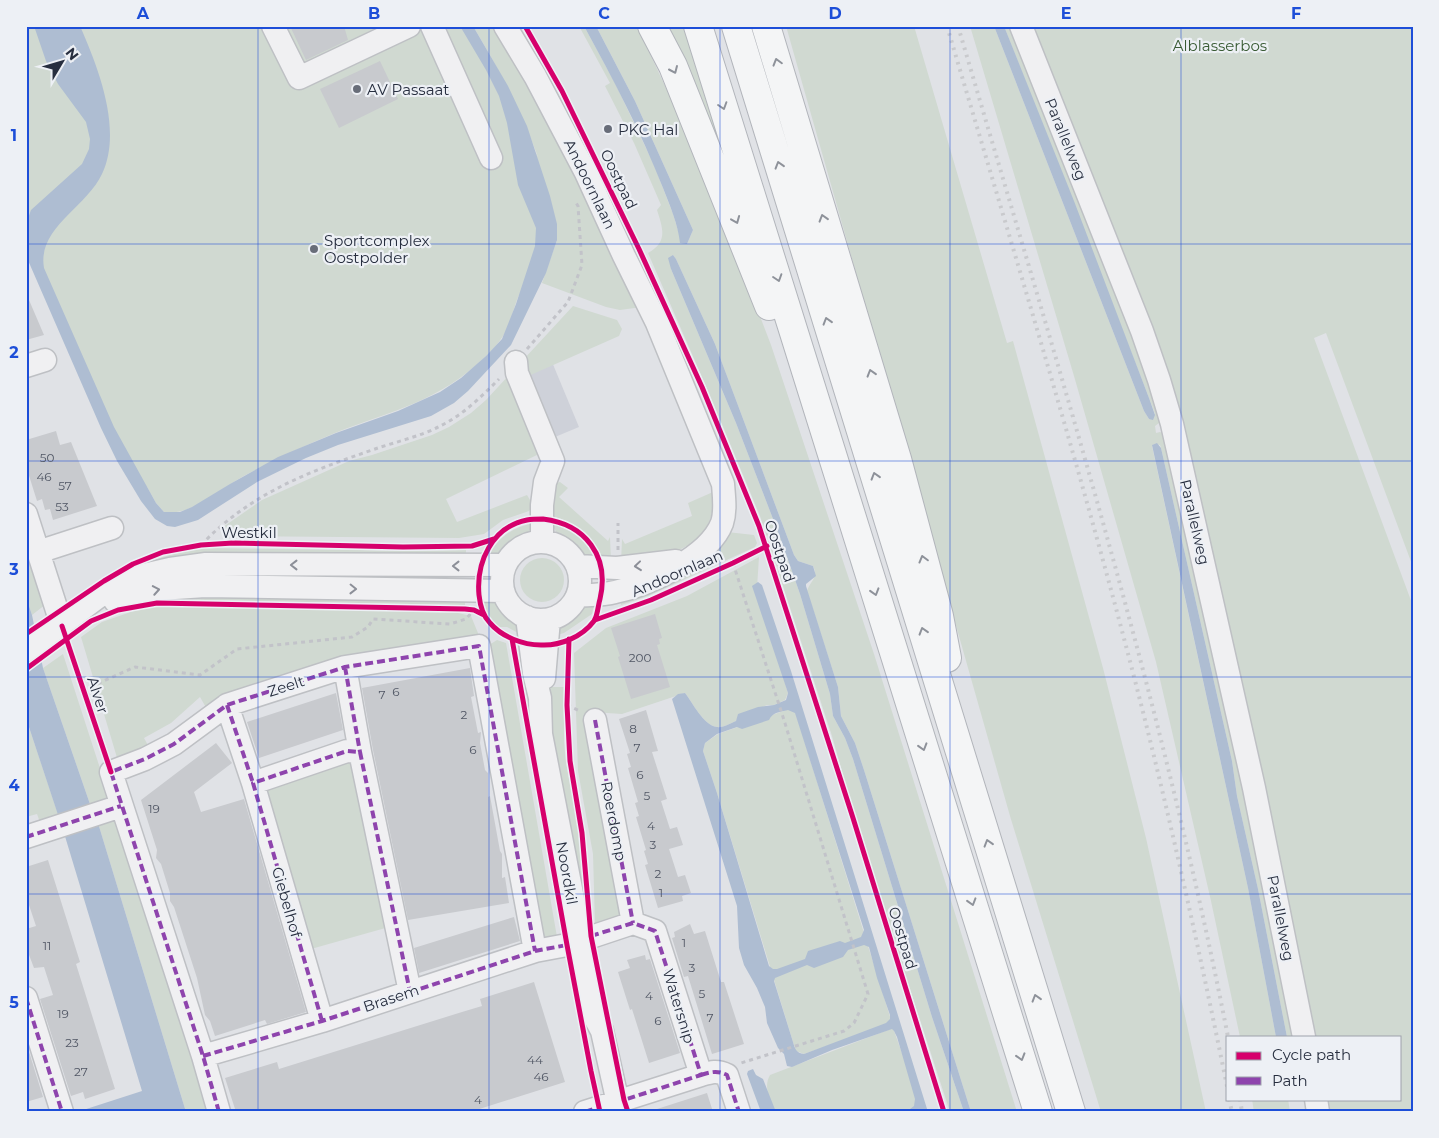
<svg xmlns="http://www.w3.org/2000/svg" width="1439" height="1138" viewBox="0 0 1439 1138" font-family="Montserrat,sans-serif">
  <rect width="100%" height="100%" fill="#e0e2e6"/>
  <path fill="#ced1d9" d="M552 362 579 427 555 437 527 372Z"/>
  <path fill="#d0d9d1" d="M26 26H470L538 157C521 111 499 69 473 26H493L525 73 642 307 620 310 606 307 542 283 557 240C545 257 530 275 520 293 513 307 511 326 501 339 497 345 491 351 486 356 439 402 393 410 335 433 303 446 273 461 242 477 220 489 190 517 164 512L156 503 147 487 135 481 26 230Z
    M579 26H584L615 83 654 165 673 214 680 237 687 244 693 230 635 101 596 26H637L701 163 771 345 874 654 1017 1112H971L864 770 855 743 841 716 838 687 807 591C810 581 819 578 813 566L798 561 794 555 715 344 676 259 673 255 671 269 736 423 780 537 800 594 830 694 833 716 845 738 853 759 932 1017 964 1112H950L863 845 832 736 760 516 712 400 648 253C668 242 663 229 657 210L661 205 634 143 605 86 610 83Z
    M667 26H685L747 218Z
    M786 26H914L1007 343 1013 341 1103 668 1146 838 1206 1112H1101L1010 816Z
    M970 26H994L1144 411 1149 419 1155 414 1149 398 1004 26H1014L1082 197 1162 416 1159 423 1155 426 1156 433 1160 432 1167 435 1297 1037H1287L1258 889 1237 796 1232 761 1161 448 1160 445 1154 444 1152 446 1248 888 1276 1037H1240L1211 901 1156 662 1074 376Z
    M1030 26H1413V567L1326 333 1314 338 1413 606V1112H1327L1324 1099H1400V1037H1312L1206 540Z
    M573 306 617 320 622 329 619 336 517 381 541 453 446 499 457 522 527 495 533 505 529 511 503 520 484 534 459 538 228 536 222 532 223 527 262 500 349 461 372 455 432 435 449 427 471 413 486 400Z
    M560 482 568 488 559 497 608 541 610 537 611 562H604C595 537 577 523 552 516L553 484Z
    M713 492C717 551 665 556 621 563L622 539 625 544 692 516 688 503Z
    M534 523C529 535 520 537 511 545 502 552 497 557 486 559 497 539 511 527 534 523Z
    M550 523C571 526 588 541 596 560L583 558 560 537Z
    M26 528 50 601 32 615 26 597Z
    M727 532 754 535 757 543 755 547 648 596 621 605V597Z
    M201 548 418 551 466 550V560L123 573C149 560 173 553 201 548Z
    M759 557 757 588 788 693 785 700 774 705H767L737 719 736 721C731 723 723 728 717 727 703 725 693 703 685 693L622 714 592 712 624 914 595 924 593 854 578 771 574 653 606 628 687 596Z
    M520 580a22 22 0 1 1 44 0a22 22 0 1 1-44 0Z
    M154 595H465V605L157 599Z
    M483 595C503 603 516 612 520 634L507 627H496C489 617 484 608 483 595Z
    M595 599 592 614 564 633 553 636C561 618 577 607 595 599Z
    M165 605 458 613 471 616 480 638 208 711 200 697 171 723 144 738 150 749 118 761 81 637 102 622 148 606Z
    M497 640 506 643 557 937 542 942 489 645Z
    M63 654 109 796 103 804 91 807 43 668Z
    M549 687H564V742L566 763 581 838 583 889 579 890 552 734 550 712Z
    M789 709 795 711 892 1023 804 1054 796 1051 793 1042 717 793 703 751 705 743 718 734Z
    M26 718 59 817 41 825 37 814 26 817Z
    M347 759 355 761 389 927 311 949 262 796 267 785Z
    M116 817 212 1112H186L98 823Z
    M893 1028 923 1112H775C770 1100 763 1087 770 1075Z
    M1252 1099H1288L1290 1112H1254Z"/>
  <path fill="#aebdd2" fill-rule="evenodd" d="M34 26H80C98 67 123 130 102 174 86 208 37 228 44 268L114 427 156 503 164 512H180L192 507 230 484 278 457 336 433 398 411 440 392 461 378 486 356 502 339 516 304 535 246 536 228 518 185 507 123 499 96 486 70 460 26H473L508 86 527 126 550 196 557 224V240L546 273 511 345 468 391 454 403 431 416 338 445 306 458 257 482 198 520 175 527 167 526 155 519 141 501 117 461 101 428 27 258 26 224 31 210 82 164 89 149 90 139 86 122 58 84 46 61Z
    M584 26H596L635 101 693 230 687 244 680 243C678 224 670 206 663 188 641 132 613 79 584 26Z
    M994 26H1004L1074 201 1149 398 1155 415 1153 420 1149 419 1144 411Z
    M673 255 676 259 715 344 794 555 798 561 813 566 816 576 806 584V586L838 687 841 716 855 743 864 770 971 1112H964L932 1017 853 759 845 738 833 716 830 694 800 594 780 537 736 423 671 269 668 258Z
    M1157 443 1161 448 1232 761 1237 796 1258 889 1287 1037H1276L1248 888 1152 445Z
    M758 582 762 585 791 671 928 1112H906L914 1106 915 1099 897 1037 894 1031 892 1029 832 1050 792 1067 787 1066 784 1054 778 1048 767 1023 765 1007 757 988 744 965 739 948 737 906 672 699 678 694 685 693C693 703 703 725 717 727 723 728 731 723 736 721L738 714 758 707 774 705 786 700 788 693 752 586ZM788 710 795 713 864 930 861 937 845 943 840 941 808 951 805 959 777 969H773L769 966 717 793 703 751 705 743 717 734 737 727 742 729 769 720C773 712 780 712 788 710ZM864 945 869 947 877 978 890 1015V1019L886 1023 804 1054C796 1053 795 1049 793 1042L774 981 775 978 807 965 814 968 843 957 848 950Z
    M26 597 32 615 43 668 91 807 98 823 186 1112H77L142 1091 64 833 26 718Z
    M753 1069 756 1075 763 1079 776 1112H761L747 1074 748 1071Z"/>
  <path fill="#c8cace" d="M290 26H344L348 40 306 60Z
    M380 61 398 99 339 128 320 89Z
    M26 293 44 335 26 340Z
    M56 431 60 445 71 442 97 506 53 520 50 509 45 510 42 499 37 501 26 466V440Z
    M655 614 662 638 659 639 660 644 657 645 670 687 631 699 618 657 620 656 611 628Z
    M470 668 474 696 471 697 478 733 481 732 480 743 485 770 488 773V797L490 796 500 851 502 854V878L505 877 509 903 408 920 373 750 362 688Z
    M336 693 343 730 259 758 247 722Z
    M646 710 658 751 652 752 667 799 661 801 670 829 677 827 683 845 669 849 678 877 685 875 691 893 682 896 683 901 658 908 645 865 648 864 644 851 646 850 636 817 639 816 635 803 638 802 628 768 631 767 627 754 630 753 619 719Z
    M216 743 232 763 194 792 201 812 244 799 306 1012 267 1024 265 1020 215 1036 210 1021 205 1015 197 978 174 907 170 901V893L161 864 156 858 157 850 141 800Z
    M48 860 80 962 76 964 115 1089 85 1099 83 1092 71 1096 40 999 53 995 44 967 34 968 26 947V929L36 926 26 896V867Z
    M514 917 520 941 419 973 414 948Z
    M690 924 694 934 705 931 721 982H724L744 1044 712 1054 688 976 684 977 672 938 675 937 674 932Z
    M645 955 646 960 650 959 680 1053 649 1063 632 1009 630 1010 618 972 630 968 627 960Z
    M534 982 565 1082 470 1112H236L225 1078 277 1062 279 1069 462 1012 482 1006 480 999Z
    M26 1042 43 1097 26 1102Z
    M707 1093 713 1112H658L657 1109Z"/>
  <g fill="none" stroke-linecap="round" stroke-linejoin="round">
    <g stroke="#bec0c4" stroke-width="25">
      <path id="minor" d="M273 26 299 78 409 26
        M432 26 491 158
        M505 26 535 76 586 173 624 256 657 323 723 484C724 497 726 511 722 523 709 557 649 585 615 592 603 595 590 595 577 596
        M1021 26 1142 331 1159 380 1172 424 1254 788 1304 1037
        M516 362 517 373 553 461 545 482 542 505V542
        M26 366 45 360
        M26 514 62 626
        M502 581a39 39 0 1 1 78 0a39 39 0 1 1-78 0Z
        M38 552 112 528
        M577 566 617 568 676 561
        M115 601 160 589 205 586 503 591
        M527 617 534 673 540 698 541 734 573 899 579 941 594 1016 602 1031 620 1112
        M26 651 101 595 117 586 144 575 170 569 206 564 505 565
        M345 667 360 752
        M544 678 549 619
        M227 705 253 783
        M595 720 633 923
        M26 837 121 806
        M26 998 62 1112
        M322 1021 253 783 347 751 360 752 410 992
        M203 1056 322 1021 535 951 567 945 633 923 655 931 701 1075 585 1112
        M701 1075C711 1072 717 1070 727 1075L739 1112
        M1316 1099 1318 1112
        M219 1112 203 1056 111 772 145 759 174 744 227 705 345 667 479 646 535 951"/>
    </g>
    <g stroke="#b2b5bb" stroke-width="30">
      <path id="highway" d="M652 26 673 66 769 306
        M698 26C813 387 924 750 1038 1112
        M736 26 1071 1112
        M766 26 897 459 939 616 947 658"/>
    </g>
    <path stroke="#c2c3c9" stroke-width="3" stroke-dasharray="4 4" stroke-linecap="butt" d="M527 349 568 302 582 265 578 206 575 201
      M201 545C251 493 308 472 375 449 395 442 422 436 440 426 463 415 481 397 499 379
      M618 550V523
      M733 563 784 720 868 994 854 1023 844 1031 741 1063
      M83 690 135 667 200 675 237 649 352 637 368 627 373 619 450 624 466 619 474 610
      M567 705 580 711"/>
    <use href="#minor" stroke="#f0f0f2" stroke-width="22"/>
    <use href="#highway" stroke="#f4f5f6" stroke-width="28"/>
    <path stroke="#c9cacd" stroke-width="4" stroke-dasharray="2.5 5" stroke-linecap="butt" d="M947 26C1014 253 1084 479 1142 708 1174 835 1202 963 1228 1091
      M958 26C1056 361 1161 694 1228 1037
      M1229 1099 1232 1112
      M1240 1099 1242 1112"/>
    <path stroke="#8e44ad" stroke-width="4" stroke-dasharray="8 4" stroke-linecap="butt" d="M345 667 360 752
      M227 705 253 783
      M595 720 633 923
      M26 837 121 806
      M591 936 633 923 655 931 701 1075 624 1100
      M26 998 62 1112
      M322 1021 253 783 347 751 360 752 410 992
      M203 1056 322 1021 535 951 567 945
      M701 1075C711 1072 717 1070 727 1075L739 1112
      M219 1112 203 1056 111 772 145 759 174 744 227 705 345 667 479 646 535 951
      M585 1112 599 1107"/>
    <g stroke="#edf0f5" stroke-width="8">
      <path id="cycleway" d="M525 26 562 91 639 249 702 387 759 526 853 818 944 1112
        M543 519C585 524 610 556 600 599 598 605 598 615 594 621 582 637 560 646 541 645 523 645 502 637 490 623 483 616 480 605 479 595 476 562 492 527 527 520 532 519 538 519 543 519Z
        M595 620 651 600 733 563 767 546
        M62 626 111 772
        M26 634 104 581 133 564 163 552 201 545 233 543 403 547 472 546 494 539
        M512 639 567 945 591 1071 600 1112
        M569 639 567 705 570 761 582 833 591 936 624 1100 628 1112
        M26 669 91 621 118 610 157 603 465 609 474 610 484 615"/>
    </g>
    <use href="#cycleway" stroke="#d6006c" stroke-width="5"/>
  </g>
  <defs><path id="oneway-chevron" d="M-2-3.5L2.5 0L-2 3.5" fill="none" stroke-width="1.6" stroke-linecap="round" stroke-linejoin="round" transform="scale(1.25)"/></defs>
  <g stroke="#8e929a">
    <use href="#oneway-chevron" transform="translate(777 62) rotate(-106)"/>
    <use href="#oneway-chevron" transform="translate(674 70) rotate(66)"/>
    <use href="#oneway-chevron" transform="translate(723 106) rotate(72)"/>
    <use href="#oneway-chevron" transform="translate(779 165) rotate(-107)"/>
    <use href="#oneway-chevron" transform="translate(823 218) rotate(-107)"/>
    <use href="#oneway-chevron" transform="translate(736 220) rotate(68)"/>
    <use href="#oneway-chevron" transform="translate(778 278) rotate(72)"/>
    <use href="#oneway-chevron" transform="translate(827 321) rotate(-107)"/>
    <use href="#oneway-chevron" transform="translate(871 373) rotate(-107)"/>
    <use href="#oneway-chevron" transform="translate(875 476) rotate(-107)"/>
    <use href="#oneway-chevron" transform="translate(923 559) rotate(-105)"/>
    <use href="#oneway-chevron" transform="translate(875 592) rotate(73)"/>
    <use href="#oneway-chevron" transform="translate(923 631) rotate(-107)"/>
    <use href="#oneway-chevron" transform="translate(923 747) rotate(73)"/>
    <use href="#oneway-chevron" transform="translate(988 843) rotate(-107)"/>
    <use href="#oneway-chevron" transform="translate(972 902) rotate(73)"/>
    <use href="#oneway-chevron" transform="translate(1036 998) rotate(-107)"/>
    <use href="#oneway-chevron" transform="translate(1021 1057) rotate(73)"/>
  </g>
  <g stroke="#8c8f98">
    <use href="#oneway-chevron" transform="translate(294 565) rotate(-180)"/>
    <use href="#oneway-chevron" transform="translate(456 566) rotate(-180)"/>
    <use href="#oneway-chevron" transform="translate(638 566) rotate(174)"/>
    <use href="#oneway-chevron" transform="translate(353 589) rotate(1)"/>
    <use href="#oneway-chevron" transform="translate(156 590) rotate(-10)"/>
  </g>
  <path fill="none" stroke="#1d4ed8" stroke-width="1" stroke-opacity="0.55" d="M258 26V1112M489 26V1112M720 26V1112M950 26V1112M1181 26V1112M26 244H1413M26 461H1413M26 677H1413M26 894H1413"/>
  <g fill="#686d79" stroke="#edf0f5" stroke-width="2">
    <circle cx="357" cy="89" r="5"/>
    <circle cx="608" cy="129" r="5"/>
    <circle cx="314" cy="249" r="5"/>
  </g>
  <g text-anchor="middle" dominant-baseline="central" stroke-width="4.5" stroke-linejoin="round" paint-order="stroke">
    <g font-size="12" fill="#505664">
      <text x="47" y="457">50</text>
      <text x="44" y="476">46</text>
      <text x="65" y="485">57</text>
      <text x="62" y="506">53</text>
      <text x="640" y="657">200</text>
      <text x="396" y="691">6</text>
      <text x="382" y="694">7</text>
      <text x="464" y="714">2</text>
      <text x="633" y="728">8</text>
      <text x="637" y="747">7</text>
      <text x="473" y="749">6</text>
      <text x="640" y="774">6</text>
      <text x="647" y="795">5</text>
      <text x="154" y="808">19</text>
      <text x="651" y="825">4</text>
      <text x="653" y="844">3</text>
      <text x="658" y="873">2</text>
      <text x="661" y="892">1</text>
      <text x="684" y="942">1</text>
      <text x="47" y="945">11</text>
      <text x="692" y="967">3</text>
      <text x="702" y="993">5</text>
      <text x="649" y="995">4</text>
      <text x="63" y="1013">19</text>
      <text x="710" y="1017">7</text>
      <text x="658" y="1020">6</text>
      <text x="72" y="1042">23</text>
      <text x="535" y="1059">44</text>
      <text x="81" y="1071">27</text>
      <text x="541" y="1076">46</text>
      <text x="478" y="1099">4</text>
    </g>
    <g font-size="15" fill="#395b34" stroke="#edf0f5">
      <text x="1220" y="45">Alblasserbos</text>
    </g>
    <g font-size="15" fill="#272e3f" stroke="#edf0f5" text-anchor="start">
      <text x="367" y="89">AV Passaat</text>
      <text x="618" y="129">PKC Hal</text>
      <text x="324" y="240">Sportcomplex<tspan x="324" dy="17">Oostpolder</tspan></text>
    </g>
    <g font-size="15" fill="#272e3f" stroke="#edf0f5">
      <text transform="translate(1066 139) rotate(68)">Parallelweg</text>
      <text transform="translate(619 179) rotate(64)">Oostpad</text>
      <text transform="translate(590 184) rotate(64)">Andoornlaan</text>
      <text transform="translate(1195 522) rotate(77)">Parallelweg</text>
      <text x="249" y="532">Westkil</text>
      <text transform="translate(780 551) rotate(71)">Oostpad</text>
      <text transform="translate(677 573) rotate(-23)">Andoornlaan</text>
      <text transform="translate(286 686) rotate(-18)">Zeelt</text>
      <text transform="translate(98 695) rotate(72)">Alver</text>
      <text transform="translate(614 821) rotate(79)">Roerdomp</text>
      <text transform="translate(567 873) rotate(80)">Noordkil</text>
      <text transform="translate(287 902) rotate(74)">Giebelhof</text>
      <text transform="translate(1281 918) rotate(79)">Parallelweg</text>
      <text transform="translate(903 938) rotate(73)">Oostpad</text>
      <text transform="translate(391 998) rotate(-18)">Brasem</text>
      <text transform="translate(679 1006) rotate(73)">Watersnip</text>
    </g>
  </g>
  <rect width="1439" height="1138" fill="none" stroke="#edf0f5" stroke-width="55"/>
  <rect x="1226" y="1036" width="175" height="65" fill="#edf0f5" stroke="#9ea2ac"/>
  <rect x="1236" y="1052" width="25" height="8" fill="#d6006c" stroke="#9ea2ac"/>
  <text x="1272" y="1060" font-size="15" fill="#272e3f">Cycle path</text>
  <rect x="1236" y="1077" width="25" height="8" fill="#8e44ad" stroke="#9ea2ac"/>
  <text x="1272" y="1086" font-size="15" fill="#272e3f">Path</text>
  <g transform="translate(62 62) rotate(52)" stroke="#edf0f5" stroke-width="4" paint-order="stroke">
  <path d="M0-4L9 19L0 12L-9 19Z" fill="#272e3f"/>
  <text y="-8" font-size="14" font-weight="bold" text-anchor="middle" fill="#272e3f">N</text>
  </g>
  <rect x="28" y="28" width="1384" height="1082" fill="none" stroke="#1d4ed8" stroke-width="2"/>
  <g font-size="16" text-anchor="middle" font-weight="bold" fill="#1d4ed8">
    <text x="143" y="19">A</text>
    <text x="374" y="19">B</text>
    <text x="604" y="19">C</text>
    <text x="835" y="19">D</text>
    <text x="1066" y="19">E</text>
    <text x="1296" y="19">F</text>
    <text x="14" y="141">1</text>
    <text x="14" y="358">2</text>
    <text x="14" y="575">3</text>
    <text x="14" y="791">4</text>
    <text x="14" y="1008">5</text>
  </g>
</svg>
